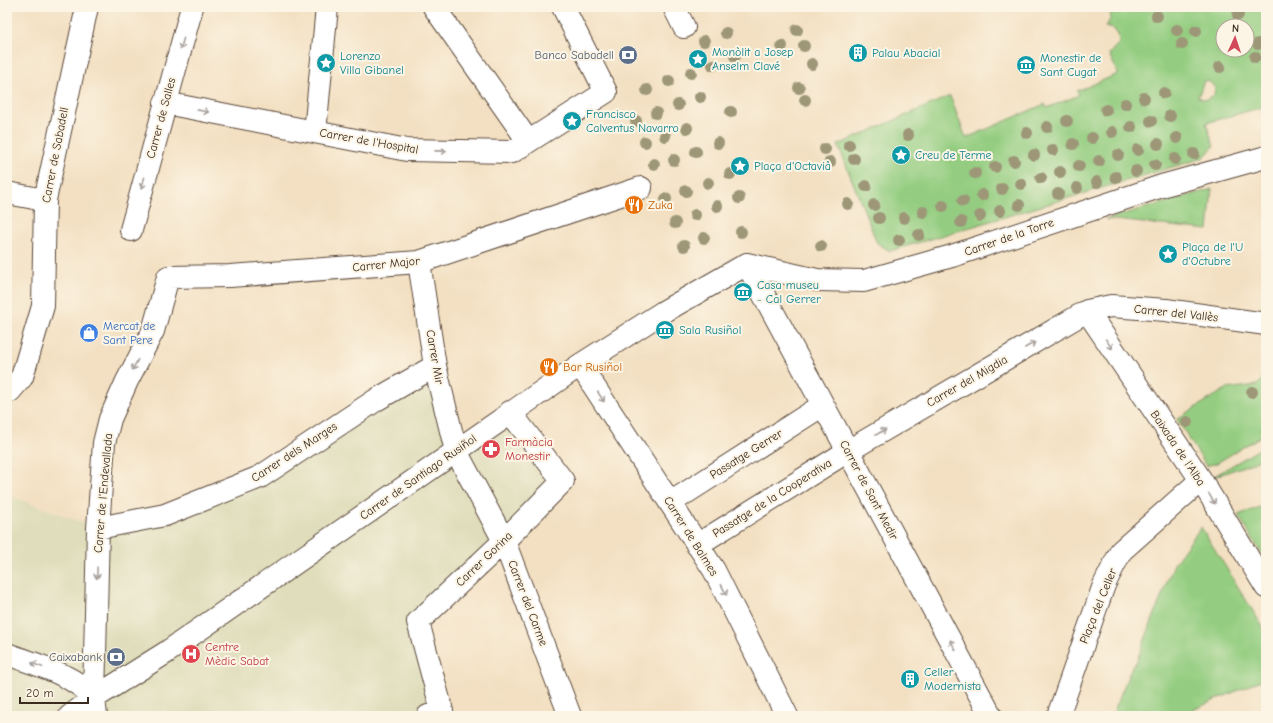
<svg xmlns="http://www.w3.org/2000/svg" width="1273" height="723" viewBox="0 0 1273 723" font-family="'Comic Neue',sans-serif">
  <rect width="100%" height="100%" fill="#fcf5e5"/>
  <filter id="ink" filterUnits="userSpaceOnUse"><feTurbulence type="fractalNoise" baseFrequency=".025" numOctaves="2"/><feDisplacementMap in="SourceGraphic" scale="8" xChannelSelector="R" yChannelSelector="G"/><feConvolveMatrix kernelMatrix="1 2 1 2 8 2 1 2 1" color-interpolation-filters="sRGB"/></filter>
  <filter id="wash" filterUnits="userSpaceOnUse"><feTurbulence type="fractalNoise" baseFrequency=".012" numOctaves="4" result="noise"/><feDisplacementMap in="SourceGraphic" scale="16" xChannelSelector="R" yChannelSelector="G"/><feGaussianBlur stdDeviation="0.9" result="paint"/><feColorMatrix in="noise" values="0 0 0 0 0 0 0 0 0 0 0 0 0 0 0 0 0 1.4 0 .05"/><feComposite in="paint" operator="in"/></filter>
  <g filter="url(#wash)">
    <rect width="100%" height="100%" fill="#f3e0c2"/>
    <path fill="#dfddbb" d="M435 366 456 451 510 412 563 481 419 622 443 716H7V495L98 528 260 477Z"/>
    <path fill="#94cd81" stroke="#687c50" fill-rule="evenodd" d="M1111 7H1266V106L1206 123 1214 146 1203 158 890 251 877 243 838 145 950 96 966 138 1045 104 1047 108 1079 95 1077 91 1118 74 1109 54 1119 43 1118 35 1114 29 1105 27 1110 20ZM1223 26H1247V50H1223ZM1204 81 1210 82 1215 88 1214 95 1206 100 1198 97Z
      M1212 189 1208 230 1106 219Z
      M1265 343 1266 433 1217 463 1206 466 1177 419 1226 389 1257 385 1262 380Z
      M1266 445V458L1211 478Z
      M1266 505V561L1238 515Z
      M1201 527 1266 632V678L1179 716H1112L1132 666 1136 663 1174 564Z"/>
  </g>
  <g filter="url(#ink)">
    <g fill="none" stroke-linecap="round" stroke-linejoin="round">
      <g stroke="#574537" stroke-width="24">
        <path id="minor" d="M434 7 528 141
          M674 7 684 27
          M165 103 407 150 512 152 606 92 563 7
          M315 132 327 7
          M7 193 45 200
          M131 230 192 7
          M419 262 435 366 456 451 504 541 570 716
          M747 264 817 280 864 281 952 256 1165 185 1266 157
          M747 264 991 716
          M1087 311 1201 480 1266 587
          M580 365 714 570 787 716
          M7 392 10 391 22 377 43 306 45 200 87 7
          M670 503 823 405
          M98 528 165 515 260 477 376 400 435 366
          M697 545 848 451 1087 311 1111 306 1166 310 1266 324
          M7 654C37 665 73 674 94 698
          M70 716 94 698 167 652 580 365 663 312 747 264
          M96 716 94 698 98 528 104 443 110 419 127 381 153 331 168 277 230 276 419 262 641 188
          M428 716 442 711 418 622 504 541 563 481 510 412
          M1058 716 1104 585 1121 551 1201 480"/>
      </g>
      <use href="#minor" stroke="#fff" stroke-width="22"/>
    </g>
    <g fill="#9d9778">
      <circle cx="1238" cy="15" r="6"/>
      <circle cx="1157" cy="16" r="6"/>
      <circle cx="797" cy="30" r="6"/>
      <circle cx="1177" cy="30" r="6"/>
      <circle cx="1196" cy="31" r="6"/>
      <circle cx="726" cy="33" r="6"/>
      <circle cx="704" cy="41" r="6"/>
      <circle cx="1182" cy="44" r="6"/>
      <circle cx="1258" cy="44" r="6"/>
      <circle cx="782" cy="46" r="6"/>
      <circle cx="804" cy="46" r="6"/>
      <circle cx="735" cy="56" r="6"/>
      <circle cx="1255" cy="57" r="6"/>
      <circle cx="812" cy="64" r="6"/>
      <circle cx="713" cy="65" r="6"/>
      <circle cx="1220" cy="67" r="6"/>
      <circle cx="691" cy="73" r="6"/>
      <circle cx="669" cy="81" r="6"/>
      <circle cx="799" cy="88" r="6"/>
      <circle cx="647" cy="90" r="6"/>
      <circle cx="1164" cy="93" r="6"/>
      <circle cx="700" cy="97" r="6"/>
      <circle cx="1144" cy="98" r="6"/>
      <circle cx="805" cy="100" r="6"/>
      <circle cx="1125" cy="104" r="6"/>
      <circle cx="678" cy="105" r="6"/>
      <circle cx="1106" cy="110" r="6"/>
      <circle cx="731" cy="112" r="6"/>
      <circle cx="656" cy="113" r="6"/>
      <circle cx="1170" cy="116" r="6"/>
      <circle cx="636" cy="121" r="6"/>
      <circle cx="1067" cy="121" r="6"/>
      <circle cx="1151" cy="121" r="6"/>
      <circle cx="1047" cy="127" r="6"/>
      <circle cx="1131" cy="127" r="6"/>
      <circle cx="687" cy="128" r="6"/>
      <circle cx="1112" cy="132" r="6"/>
      <circle cx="1027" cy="133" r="6"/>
      <circle cx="908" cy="135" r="6"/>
      <circle cx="665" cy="136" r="6"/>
      <circle cx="1092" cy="138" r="6"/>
      <circle cx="1177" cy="138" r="6"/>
      <circle cx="645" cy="142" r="6"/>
      <circle cx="718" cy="143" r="6"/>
      <circle cx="1073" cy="144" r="6"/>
      <circle cx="1158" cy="144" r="6"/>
      <circle cx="849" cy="145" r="6"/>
      <circle cx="825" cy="149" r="6"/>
      <circle cx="1053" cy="150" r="6"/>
      <circle cx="1138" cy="150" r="6"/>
      <circle cx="696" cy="152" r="6"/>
      <circle cx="1194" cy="154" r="6"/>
      <circle cx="1034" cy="155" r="6"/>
      <circle cx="1118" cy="155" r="6"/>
      <circle cx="854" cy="159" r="6"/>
      <circle cx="1175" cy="159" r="6"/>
      <circle cx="674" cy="160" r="6"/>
      <circle cx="1014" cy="161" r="6"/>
      <circle cx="1099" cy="161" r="6"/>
      <circle cx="830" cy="162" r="6"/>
      <circle cx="654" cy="164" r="6"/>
      <circle cx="1155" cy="165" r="6"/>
      <circle cx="1079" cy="166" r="6"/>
      <circle cx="995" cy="167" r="6"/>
      <circle cx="1136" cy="171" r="6"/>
      <circle cx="1060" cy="172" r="6"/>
      <circle cx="975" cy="173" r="6"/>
      <circle cx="730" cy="174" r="6"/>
      <circle cx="1116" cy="177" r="6"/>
      <circle cx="1041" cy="178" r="6"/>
      <circle cx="1097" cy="182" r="6"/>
      <circle cx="708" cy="183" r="6"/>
      <circle cx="1021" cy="184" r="6"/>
      <circle cx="866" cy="186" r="6"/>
      <circle cx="1077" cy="188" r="6"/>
      <circle cx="1002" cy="189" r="6"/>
      <circle cx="686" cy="191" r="6"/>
      <circle cx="1058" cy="194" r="6"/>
      <circle cx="982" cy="195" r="6"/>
      <circle cx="739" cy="198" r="6"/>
      <circle cx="666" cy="199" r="6"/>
      <circle cx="963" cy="201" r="6"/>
      <circle cx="848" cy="204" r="6"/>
      <circle cx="874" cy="205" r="6"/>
      <circle cx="1019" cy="205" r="6"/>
      <circle cx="717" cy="206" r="6"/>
      <circle cx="943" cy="206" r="6"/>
      <circle cx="1000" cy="211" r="6"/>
      <circle cx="923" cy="212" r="6"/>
      <circle cx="695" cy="215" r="6"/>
      <circle cx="980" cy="216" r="6"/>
      <circle cx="879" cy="218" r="6"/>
      <circle cx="904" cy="218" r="6"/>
      <circle cx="961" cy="222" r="6"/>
      <circle cx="675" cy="223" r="6"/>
      <circle cx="741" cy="232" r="6"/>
      <circle cx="919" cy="235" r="6"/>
      <circle cx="704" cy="238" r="6"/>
      <circle cx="899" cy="240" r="6"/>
      <circle cx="684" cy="246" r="6"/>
      <circle cx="821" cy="246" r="6"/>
      <circle cx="1252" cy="392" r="6"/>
      <circle cx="1187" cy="422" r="6"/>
    </g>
    <defs><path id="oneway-shaft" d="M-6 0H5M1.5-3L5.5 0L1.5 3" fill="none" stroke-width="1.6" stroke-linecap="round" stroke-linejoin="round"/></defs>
    <g stroke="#a79f9a">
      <use href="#oneway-shaft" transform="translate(182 44) rotate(106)"/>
      <use href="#oneway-shaft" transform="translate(203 111) rotate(11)"/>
      <use href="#oneway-shaft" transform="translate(441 151) rotate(1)"/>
      <use href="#oneway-shaft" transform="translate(143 183) rotate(105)"/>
      <use href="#oneway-shaft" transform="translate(1109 344) rotate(56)"/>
      <use href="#oneway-shaft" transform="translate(1030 345) rotate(-30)"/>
      <use href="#oneway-shaft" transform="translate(135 365) rotate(118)"/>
      <use href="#oneway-shaft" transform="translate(601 397) rotate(57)"/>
      <use href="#oneway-shaft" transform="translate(881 432) rotate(-30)"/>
      <use href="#oneway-shaft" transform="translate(1212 499) rotate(59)"/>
      <use href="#oneway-shaft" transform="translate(97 573) rotate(91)"/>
      <use href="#oneway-shaft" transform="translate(724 590) rotate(63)"/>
      <use href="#oneway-shaft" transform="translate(953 645) rotate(-118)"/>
      <use href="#oneway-shaft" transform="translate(37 665) rotate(-159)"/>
    </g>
  </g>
  <defs>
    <g id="building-disc" transform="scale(1)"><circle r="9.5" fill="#0f9aa8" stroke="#fcf5e5"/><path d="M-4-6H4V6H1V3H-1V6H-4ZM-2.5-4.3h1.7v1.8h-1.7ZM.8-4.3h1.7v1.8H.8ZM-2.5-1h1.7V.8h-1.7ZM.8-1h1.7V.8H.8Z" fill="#fff"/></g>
    <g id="bank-disc" transform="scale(1)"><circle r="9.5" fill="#5c6f8a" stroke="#fcf5e5"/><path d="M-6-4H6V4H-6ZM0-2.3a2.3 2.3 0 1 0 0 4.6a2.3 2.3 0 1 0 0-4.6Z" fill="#fff"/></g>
    <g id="sight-disc" transform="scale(1)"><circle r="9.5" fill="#0f9aa8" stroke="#fcf5e5"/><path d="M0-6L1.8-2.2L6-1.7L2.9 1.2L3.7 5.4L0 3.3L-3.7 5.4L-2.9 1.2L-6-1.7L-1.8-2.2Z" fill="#fff"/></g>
    <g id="museum-disc" transform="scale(1)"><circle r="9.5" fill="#0f9aa8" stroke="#fcf5e5"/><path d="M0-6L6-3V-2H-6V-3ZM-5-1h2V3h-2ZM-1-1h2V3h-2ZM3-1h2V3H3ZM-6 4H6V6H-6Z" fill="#fff"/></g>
    <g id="restaurant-disc" transform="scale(1)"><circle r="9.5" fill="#e8710a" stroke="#fcf5e5"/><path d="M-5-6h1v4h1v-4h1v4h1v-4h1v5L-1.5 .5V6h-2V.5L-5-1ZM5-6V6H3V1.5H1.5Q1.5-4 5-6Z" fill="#fff"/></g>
    <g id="shop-disc" transform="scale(1)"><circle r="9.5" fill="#3f7fe0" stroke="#fcf5e5"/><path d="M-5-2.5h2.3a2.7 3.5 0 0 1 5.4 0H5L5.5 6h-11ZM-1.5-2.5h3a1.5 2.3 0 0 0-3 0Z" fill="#fff"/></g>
    <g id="pharmacy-disc" transform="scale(1)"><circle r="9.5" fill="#e0444e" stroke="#fcf5e5"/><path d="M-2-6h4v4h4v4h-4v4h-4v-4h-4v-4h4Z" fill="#fff"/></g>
    <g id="hospital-disc" transform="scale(1)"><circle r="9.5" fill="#e0444e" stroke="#fcf5e5"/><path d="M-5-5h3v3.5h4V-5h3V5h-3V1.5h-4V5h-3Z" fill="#fff"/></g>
  </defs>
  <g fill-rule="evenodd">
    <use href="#building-disc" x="858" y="53"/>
    <use href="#bank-disc" x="628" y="55"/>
    <use href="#sight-disc" x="698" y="59"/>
    <use href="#sight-disc" x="326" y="63"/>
    <use href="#museum-disc" x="1026" y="65"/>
    <use href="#sight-disc" x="572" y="121"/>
    <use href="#sight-disc" x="901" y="155"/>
    <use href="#sight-disc" x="740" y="166"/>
    <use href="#restaurant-disc" x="634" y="205"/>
    <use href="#sight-disc" x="1168" y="254"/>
    <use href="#museum-disc" x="743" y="292"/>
    <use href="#museum-disc" x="665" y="330"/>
    <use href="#shop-disc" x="89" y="333"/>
    <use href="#restaurant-disc" x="549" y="367"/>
    <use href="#pharmacy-disc" x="491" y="449"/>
    <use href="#hospital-disc" x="191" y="654"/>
    <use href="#bank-disc" x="116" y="657"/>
    <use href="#building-disc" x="910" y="679"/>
  </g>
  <g text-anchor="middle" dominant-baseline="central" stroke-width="4" stroke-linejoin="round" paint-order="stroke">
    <g font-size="12" fill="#0d838f" stroke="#fcf5e5" text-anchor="start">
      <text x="712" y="52">Monòlit a Josep<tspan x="712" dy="14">Anselm Clavé</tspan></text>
      <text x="872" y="53">Palau Abacial</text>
      <text x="340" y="56">Lorenzo<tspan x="340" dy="14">Villa Gibanel</tspan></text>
      <text x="1040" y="58">Monestir de<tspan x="1040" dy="14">Sant Cugat</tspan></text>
      <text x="586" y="114">Francisco<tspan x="586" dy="14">Calventus Navarro</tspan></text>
      <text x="915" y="155">Creu de Terme</text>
      <text x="754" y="166">Plaça d'Octavià</text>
      <text x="1182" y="247">Plaça de l'U<tspan x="1182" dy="14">d'Octubre</tspan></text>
      <text x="757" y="285">Casa museu<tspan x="757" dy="14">- Cal Gerrer</tspan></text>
      <text x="679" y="330">Sala Rusiñol</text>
      <text x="924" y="672">Celler<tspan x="924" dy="14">Modernista</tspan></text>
    </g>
    <g font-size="12" fill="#4e5e75" stroke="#fcf5e5" text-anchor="end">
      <text x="614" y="55">Banco Sabadell</text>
      <text x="102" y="657">Caixabank</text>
    </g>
    <g font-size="12" fill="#3b2a1e" stroke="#fcf5e5">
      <text transform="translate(161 118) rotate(-75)">Carrer de Salles</text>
      <text transform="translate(369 141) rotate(10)">Carrer de l'Hospital</text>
      <text transform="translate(55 155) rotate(-79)">Carrer de Sabadell</text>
      <text transform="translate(1009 237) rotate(-19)">Carrer de la Torre</text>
      <text transform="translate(386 264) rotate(-6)">Carrer Major</text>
      <text transform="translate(1176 313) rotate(6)">Carrer del Vallès</text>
      <text transform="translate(435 357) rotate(80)">Carrer Mir</text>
      <text transform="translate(967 381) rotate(-30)">Carrer del Migdia</text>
      <text transform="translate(1178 448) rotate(56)">Baixada de l'Alba</text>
      <text transform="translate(294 452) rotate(-33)">Carrer dels Marges</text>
      <text transform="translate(746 454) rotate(-32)">Passatge Gerrer</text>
      <text transform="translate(418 477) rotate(-35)">Carrer de Santiago Rusiñol</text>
      <text transform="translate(869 490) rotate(62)">Carrer de Sant Medir</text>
      <text transform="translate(103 493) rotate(-85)">Carrer de l'Endevallada</text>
      <text transform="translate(772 498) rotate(-32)">Passatge de la Cooperativa</text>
      <text transform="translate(691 536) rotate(58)">Carrer de Balmes</text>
      <text transform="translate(484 559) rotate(-44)">Carrer Gorina</text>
      <text transform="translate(528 603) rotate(69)">Carrer del Carme</text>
      <text transform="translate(1098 606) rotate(-68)">Plaça del Celler</text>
    </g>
    <g font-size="12" fill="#c56008" stroke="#fcf5e5" text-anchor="start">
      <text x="648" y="205">Zuka</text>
      <text x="563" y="367">Bar Rusiñol</text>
    </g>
    <g font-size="12" fill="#366cbe" stroke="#fcf5e5" text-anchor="start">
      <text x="103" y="326">Mercat de<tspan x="103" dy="14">Sant Pere</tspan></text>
    </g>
    <g font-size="12" fill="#be3a42" stroke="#fcf5e5" text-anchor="start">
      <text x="505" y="442">Farmàcia<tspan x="505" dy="14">Monestir</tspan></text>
      <text x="205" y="647">Centre<tspan x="205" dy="14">Mèdic Sabat</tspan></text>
    </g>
  </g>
  <rect width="1273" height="723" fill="none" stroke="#fcf5e5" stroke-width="24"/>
  <g transform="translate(1235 38) rotate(3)"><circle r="19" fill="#fcf5e5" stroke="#afa495"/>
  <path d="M0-3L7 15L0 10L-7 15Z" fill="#d1495b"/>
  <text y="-6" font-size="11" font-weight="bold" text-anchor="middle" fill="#3b2a1e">N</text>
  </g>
  <path d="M20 697v6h68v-6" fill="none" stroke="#3b2a1e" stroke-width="2"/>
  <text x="26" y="697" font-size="12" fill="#3b2a1e" stroke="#fcf5e5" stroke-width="3" paint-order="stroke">20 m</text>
</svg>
